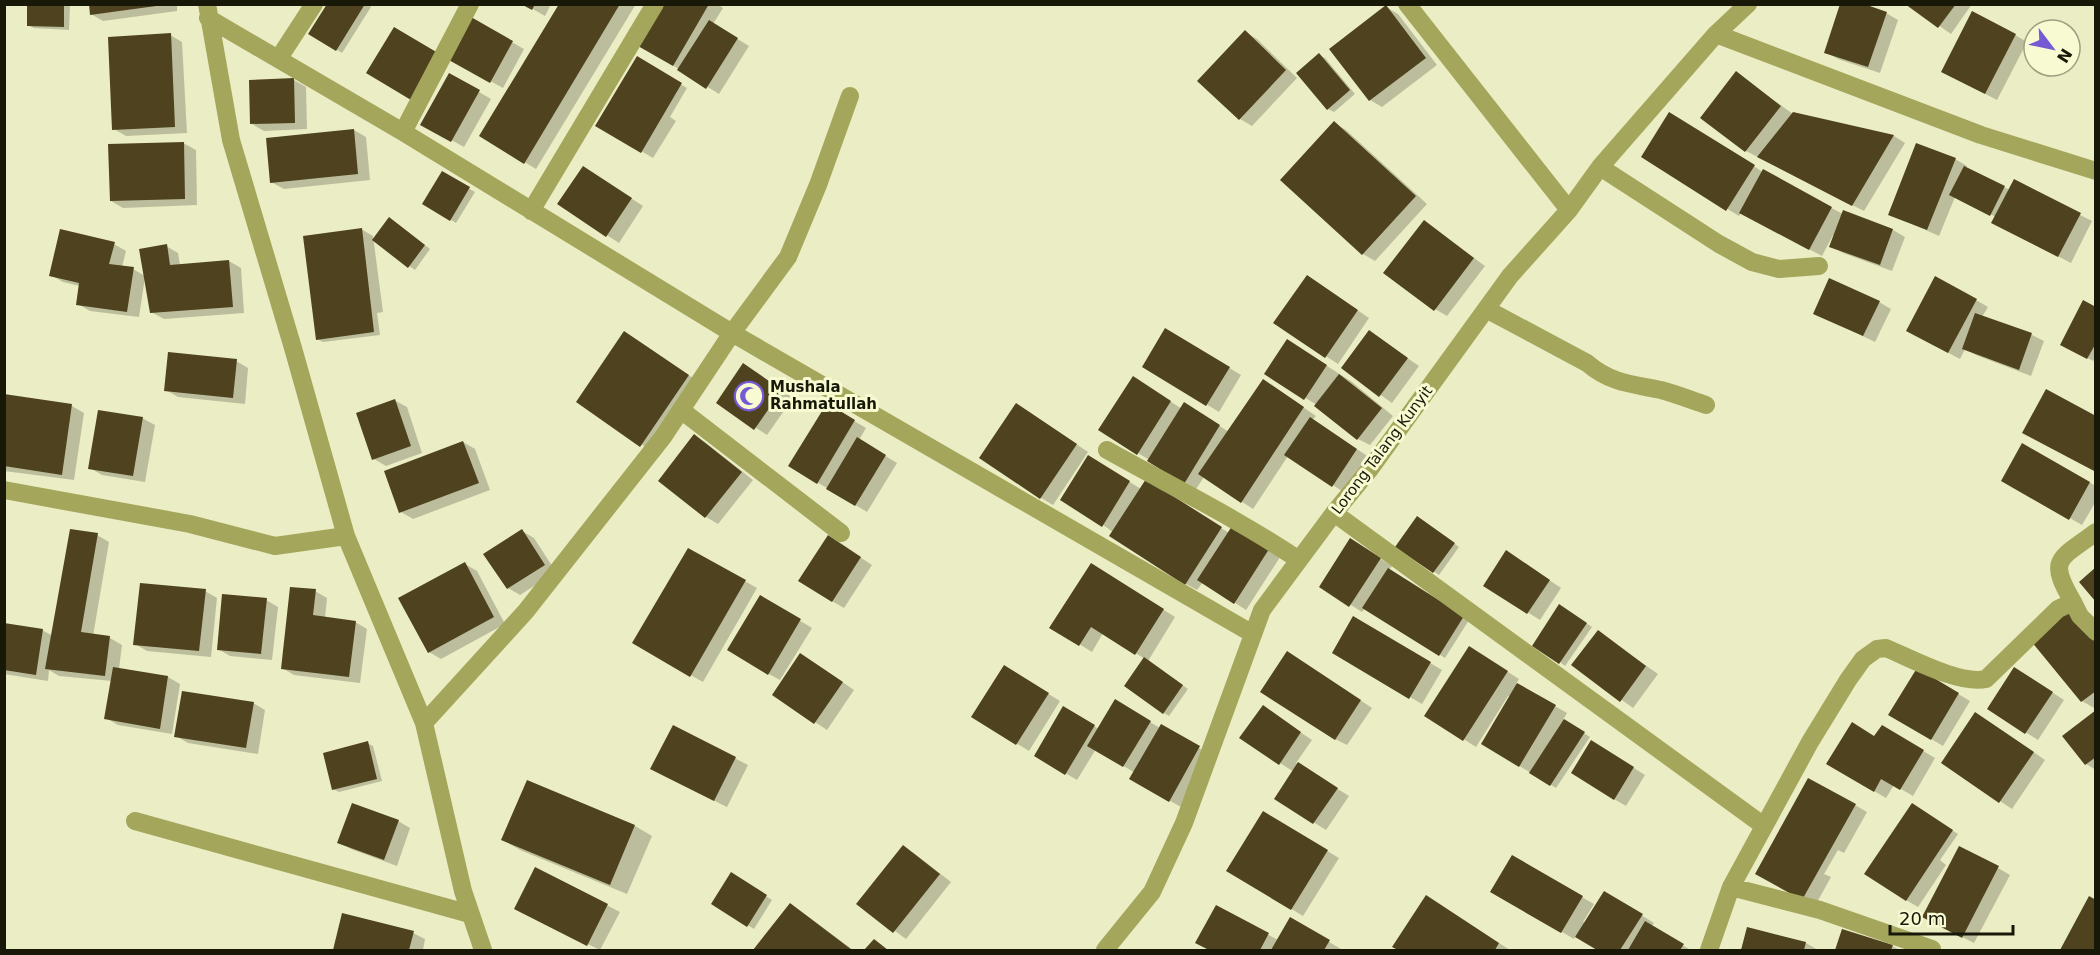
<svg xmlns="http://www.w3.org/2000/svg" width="2100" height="955" viewBox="0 0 2100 955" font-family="'DejaVu Sans',sans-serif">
  <rect width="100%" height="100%" fill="#ebedc4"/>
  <path fill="#0003" d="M29 4H70L69 30 34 28 28 25Z
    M90 4H177V11L103 21 91 14Z
    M329 4H367L371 7 342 53 310 33Z
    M524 4H551L545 16Z
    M561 4H636L536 169 481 136Z
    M663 4H717L723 8 713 24 749 46 719 94 640 45Z
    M1908 4H1972L1951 34Z
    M1386 7 1398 14 1437 65 1382 107 1370 100Z
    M1886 13 1898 20 1880 73 1838 59 1826 52Z
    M471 19 524 49 503 88 450 59 448 61Z
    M1245 32 1257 39 1297 78 1252 126 1240 119Z
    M170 35 182 42 187 133 126 136 114 129Z
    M2015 35 2027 42 1997 100 1955 78Z
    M1319 55 1325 58 1355 94 1334 112 1328 109Z
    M637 59 687 88 670 117 676 121 653 158 597 125Z
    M1736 73 1793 114 1894 136 1905 143 1864 211 1746 151 1702 117Z
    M450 75 491 99 464 147 422 124Z
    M294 80 306 87 307 129 264 131 252 124Z
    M1682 121 1763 172 1843 214 1844 212 1893 230 1905 237 1892 271 1843 253 1831 246 1835 236 1833 235 1822 256 1741 213 1739 216 1643 157Z
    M1334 123 1346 130 1427 204 1375 261 1363 254Z
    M354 130 366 137 370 180 284 189 271 182Z
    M183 143 196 150 197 205 123 208 111 201Z
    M1955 159 1967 166 1966 169 2010 190 2080 215 2092 221 2071 263 2005 229 1996 217 1955 197 1939 236 1890 214Z
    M442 173 475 192 456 223 424 203Z
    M595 175 643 206 619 243 559 204Z
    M395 222 430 249 415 270 409 266Z
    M1425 222 1485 266 1447 316 1435 309Z
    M361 229 373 236 383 312 377 313 380 335 323 342 317 339Z
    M114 244 126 251 122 267 133 269 145 276 166 246 178 253 180 265 229 261 241 268 244 313 164 319 151 312 145 277 139 317 90 311 78 304 80 286 63 282 51 275Z
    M1319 284 1369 318 1338 364 1275 323Z
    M1976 300 1988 307 1982 317 2032 335 2044 341 2031 376 1976 355 1965 349 1960 359 1920 338Z
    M1879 302 1891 309 1875 342 1815 313Z
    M2096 309V356L2093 361 2062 344Z
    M1369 332 1419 366 1392 403 1343 368Z
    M1178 337 1241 375 1219 412 1144 366Z
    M637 340 700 383 653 452 578 402Z
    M1299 348 1352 382 1393 416 1370 445 1358 439 1317 405 1266 374Z
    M236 361 248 368 245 404 178 397 166 390Z
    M756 372 793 398 767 435 718 403Z
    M1145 385 1182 409 1196 411 1229 432 1275 388 1316 416 1312 420 1369 457 1345 493 1288 456 1253 509 1204 477 1196 489 1138 453Z
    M4 396 72 406 84 413 74 480 4 471Z
    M394 400 407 407 422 453 386 466 374 459Z
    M827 405 866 428 859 440 897 463 867 512 790 466Z
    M1029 412 1088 452 1053 505 1041 498Z
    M142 418 155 425 145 482 102 475 90 468Z
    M694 436 706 443 753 480 718 524 706 517Z
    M463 442 475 449 490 490 413 519 401 512Z
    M2023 445 2096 486V501L2082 525 2003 480Z
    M1101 464 1141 489 1158 488 1229 533 1282 554 1246 610 1203 582 1197 590 1186 584 1103 525Z
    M1423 521 1459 547 1439 575 1397 546Z
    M522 531 534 538 556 572 520 595 508 588Z
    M97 535 109 542 93 636 110 638 122 645 119 669 168 677 180 684 172 734 118 725 106 718 112 681 59 676 49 670 48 681 4 674V624L42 630 53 636Z
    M840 544 872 565 844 608 832 601Z
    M1362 547 1392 566 1389 570 1469 620 1445 658 1365 608 1362 612 1321 586Z
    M689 550 757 588 703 682 634 643Z
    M1518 559 1561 588 1540 620 1485 586Z
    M465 564 477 571 505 624 441 659 429 652Z
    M1104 572 1175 617 1148 661 1188 689 1169 716 1164 713 1145 659 1103 633 1092 652 1052 627Z
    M205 591 217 598 211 657 147 651 135 644Z
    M315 591 327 598 325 618 355 622 367 629 360 683 294 675 282 668Z
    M761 597 812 628 780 680 769 674Z
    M266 600 278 607 272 660 230 656 218 649Z
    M1565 609 1592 627 1565 666 1560 662Z
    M1354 618 1442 670 1422 704 1334 653Z
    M1598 632 1658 674 1633 708 1573 665Z
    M2096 635V707L2094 708 2082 701 2033 641Z
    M1481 655 1519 679 1516 684 1567 713 1563 720 1590 737 1556 788 1483 744 1511 697 1508 696 1476 747 1426 715Z
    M1300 660 1372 708 1347 745 1335 739Z
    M813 662 854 690 827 730 774 695Z
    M1918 670 1970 701 1943 746 1891 715Z
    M1016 674 1060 701 1029 751 973 717Z
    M2027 676 2064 700 2038 740 1989 709Z
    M1115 701 1160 728 1161 726 1211 755 1181 807 1131 779 1135 773 1096 749 1077 780 1065 773 1064 708 1099 729Z
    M253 703 265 710 258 754 188 743 176 736Z
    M1263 707 1312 740 1296 763 1349 796 1326 830 1276 799 1294 772 1280 763Z
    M2096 711V770L2086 764Z
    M1988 721 2045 760 2012 809 1943 763Z
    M674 727 748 765 727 807 664 776Z
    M1882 727 1935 758 1913 796 1894 785 1886 798 1828 764 1875 738Z
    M367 743 373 746 382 781 339 792 333 789Z
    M1604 749 1645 775 1626 806 1614 799Z
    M528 782 635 826 652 836 627 894 520 850 503 840Z
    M1855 805 1867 812 1844 853 1838 850 1824 874 1831 877 1815 906 1757 874Z
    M1918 808 1958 834 1940 860 1946 865 1918 907 1906 900Z
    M1264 813 1339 858 1303 916 1228 870Z
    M398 821 410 828 397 866 351 849 339 842Z
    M903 847 915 854 951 882 906 939 858 904Z
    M1512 857 1594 904 1583 922 1586 923 1617 900 1654 923 1651 927 1689 949 1688 950H1600L1576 935 1574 939 1492 891Z
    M1998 868 2010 875 1974 943 1935 923Z
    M536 869 620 912 600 950 528 915Z
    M732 874 772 900 754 929 713 904Z
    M1438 904 1510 950H1400L1394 947Z
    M790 905 802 912 853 950H755Z
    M1216 907 1278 940 1290 919 1341 949 1340 950H1212L1197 942Z
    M343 915 413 933 425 939 423 950H334Z
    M1749 928 1806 943 1818 950H1743Z
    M1843 931 1892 946 1900 950H1836Z"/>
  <path fill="#4e421f" d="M89 4H156V6L90 15Z
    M327 4H365L336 51 308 34Z
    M521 4H535L532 10Z
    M559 4H620L524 164 479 136Z
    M661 4H709L673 66 638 46Z
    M1840 4H1864L1887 12 1868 67 1824 53Z
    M1905 4H1956L1938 28Z
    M27 5H64V27L27 26Z
    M1386 5 1426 58 1369 101 1329 49Z
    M1972 11 2016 34 1985 94 1941 72Z
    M471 17 513 41 490 83 447 59Z
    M709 20 738 38 706 89 677 70Z
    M394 27 438 53 411 100 366 73Z
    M1245 30 1286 70 1239 120 1197 81Z
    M171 33 175 127 112 130 108 37Z
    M1319 53 1350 90 1327 110 1296 73Z
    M637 56 682 83 641 153 595 126Z
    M1736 71 1781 106 1745 152 1700 118Z
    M449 73 480 90 451 142 420 125Z
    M294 78 295 123 250 124 249 80Z
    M1669 112 1755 165 1726 211 1641 157Z
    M1793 112 1894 135 1852 206 1757 157Z
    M1334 121 1416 196 1362 255 1280 180Z
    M354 129 358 174 270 183 266 138Z
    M184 142 185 199 110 201 108 144Z
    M1916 143 1956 158 1927 230 1888 215Z
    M583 166 632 198 606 237 557 204Z
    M1964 166 2005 186 1990 216 1949 195Z
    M1763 169 1832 207 1809 250 1739 213Z
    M442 171 470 187 450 221 422 204Z
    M2014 179 2081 213 2058 257 1991 223Z
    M1843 210 1893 229 1880 265 1829 247Z
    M389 217 425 245 408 268 372 240Z
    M1424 220 1474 258 1434 311 1383 273Z
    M362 228 374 332 316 340 303 236Z
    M60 229 115 242 109 264 134 267 127 312 76 305 79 283 49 276Z
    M167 244 170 265 229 260 233 307 150 313 139 249Z
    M1307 275 1358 310 1325 358 1273 323Z
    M1935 276 1977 299 1948 353 1906 331Z
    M1829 278 1880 301 1863 336 1813 314Z
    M2083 300 2096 307V343L2087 359 2060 345Z
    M1975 313 2032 333 2019 370 1962 349Z
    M1165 328 1230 367 1206 406 1142 367Z
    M1369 330 1408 358 1379 397 1341 368Z
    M624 331 689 375 640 447 576 402Z
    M1287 339 1327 365 1304 400 1264 374Z
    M168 352 237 359 233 398 164 391Z
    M743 363 782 390 754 430 716 403Z
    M1339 374 1382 408 1357 440 1314 406Z
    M1133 376 1171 401 1137 455 1098 430Z
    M1263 379 1304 407 1241 503 1198 474Z
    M2046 389 2096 416V472L2022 433Z
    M4 394 72 404 62 475 4 466Z
    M395 399 411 446 372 460 356 413Z
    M1184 402 1220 425 1184 484 1147 461Z
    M827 403 855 420 817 484 788 466Z
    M1016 403 1077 444 1040 499 979 458Z
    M98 410 143 417 133 476 88 469Z
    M1310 417 1357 449 1332 487 1284 455Z
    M694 434 742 472 705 518 658 481Z
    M857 437 886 455 855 506 826 489Z
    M463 441 479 483 399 513 384 471Z
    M2022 443 2090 482 2069 520 2001 481Z
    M1088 455 1130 481 1102 527 1060 500Z
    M1146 479 1222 527 1185 585 1109 536Z
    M1417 516 1455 543 1433 573 1395 547Z
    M1234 523 1271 546 1234 604 1197 580Z
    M70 529 98 533 81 632 110 636 105 676 45 669Z
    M522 529 545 565 507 589 483 554Z
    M828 535 861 557 832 602 798 581Z
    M1350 538 1381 558 1349 607 1319 587Z
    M688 548 746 580 690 677 632 643Z
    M1506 550 1550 580 1527 614 1483 586Z
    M465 562 494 617 428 653 398 598Z
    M1091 563 1164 609 1135 655 1091 627 1079 646 1049 628Z
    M2096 567V602L2079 582Z
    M1388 568 1464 616 1439 656 1362 608Z
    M140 583 206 589 199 651 133 645Z
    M290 587 316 589 313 615 356 621 349 677 281 669Z
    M222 594 267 598 261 654 217 650Z
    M760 595 801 619 768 675 727 650Z
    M1559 604 1587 623 1559 664 1532 646Z
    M2069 609 2096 641V691L2081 702 2031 641Z
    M1353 616 1431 662 1409 699 1332 653Z
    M4 623 43 629 36 675 4 670Z
    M1598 630 1646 666 1620 702 1571 665Z
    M1469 646 1508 671 1463 741 1424 716Z
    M1287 651 1361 700 1335 740 1260 692Z
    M800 653 843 682 814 724 772 695Z
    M1144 657 1183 685 1163 714 1124 686Z
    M1004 665 1049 693 1016 745 971 717Z
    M113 667 168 676 160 729 104 719Z
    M2014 667 2053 692 2025 734 1987 709Z
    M1917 668 1959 693 1931 740 1888 715Z
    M1517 683 1556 705 1519 767 1481 744Z
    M182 691 254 702 246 748 174 737Z
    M1115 699 1151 721 1123 767 1087 746Z
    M1263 705 1301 732 1279 765 1239 738Z
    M1063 706 1095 725 1065 775 1034 756Z
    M2096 710V757L2085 765 2062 736Z
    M1975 712 2034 752 1999 803 1941 763Z
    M1564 719 1585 732 1550 786 1529 773Z
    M1852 722 1874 736 1882 725 1924 750 1900 790 1881 779 1874 792 1826 764Z
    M1161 724 1200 746 1169 802 1129 779Z
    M673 725 736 757 714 801 650 769Z
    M1591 740 1634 767 1614 800 1571 773Z
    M368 741 377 779 332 790 323 753Z
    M1298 762 1338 788 1313 824 1274 799Z
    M1808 778 1856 804 1802 900 1755 874Z
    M527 780 635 825 610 885 501 840Z
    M352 803 399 820 384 860 337 843Z
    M1912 803 1953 830 1906 901 1864 874Z
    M1263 811 1328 850 1291 910 1226 871Z
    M903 845 940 874 893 933 856 904Z
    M1959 846 1999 866 1962 938 1922 917Z
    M1512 855 1583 896 1561 933 1490 892Z
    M535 867 608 904 587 946 514 909Z
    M731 872 767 895 747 927 711 904Z
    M1604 891 1643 914 1620 950H1597L1575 937Z
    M1426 895 1499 943 1495 950H1398L1392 947Z
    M2089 896 2096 900V950H2060Z
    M790 903 852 950H753Z
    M1216 905 1269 933 1260 950H1209L1195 943Z
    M342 913 414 931 409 950H333Z
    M1290 917 1330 940 1324 950H1271Z
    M1645 921 1684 944 1680 950H1628Z
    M1747 927 1806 942 1804 950H1741Z
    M1842 929 1893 945 1891 950H1835Z
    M874 939 888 950H864Z"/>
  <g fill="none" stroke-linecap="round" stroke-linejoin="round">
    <path stroke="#a4a65c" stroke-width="18" d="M732 333 788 257 818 185 850 96"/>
    <path stroke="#a4a65c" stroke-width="18" d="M207 4 231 140 293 348 346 536 424 723 463 891 483 950
      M1407 4 1569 210
      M208 18 403 132 732 333 1253 634
      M1716 34 1981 135 2096 171
      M279 58 314 4
      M403 132 470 4
      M1600 167 1719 244 1752 262 1779 269 1819 266
      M531 211 655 4
      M1486 309 1587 363C1610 383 1632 384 1661 390 1676 394 1691 400 1706 405
      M681 410 841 533
      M1107 450C1171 486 1238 519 1299 560
      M4 490 190 524 275 546 346 536
      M1334 513 1764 826
      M2073 602C2047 558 2059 560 2096 532
      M424 723 526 611 663 437 732 333
      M135 821 470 914
      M1731 887 1820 910 1932 949
      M1105 950 1152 892 1184 823 1262 610 1334 513 1370 469 1510 276 1569 210 1600 167 1716 34 1748 4
      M1709 950 1731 887 1810 742 1848 680 1863 659 1877 649 1886 648C1912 659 1960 685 1986 679L2058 609 2073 602 2080 616 2096 632"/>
  </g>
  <defs>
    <g id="mosque-ring" transform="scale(1.5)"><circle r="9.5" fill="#f8fbd1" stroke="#765ad4" stroke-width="1.5"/><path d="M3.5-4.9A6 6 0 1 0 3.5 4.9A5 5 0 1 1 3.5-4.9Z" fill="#765ad4"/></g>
  </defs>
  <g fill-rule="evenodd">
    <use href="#mosque-ring" x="749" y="396"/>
  </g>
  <g text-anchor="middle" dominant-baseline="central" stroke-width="6" stroke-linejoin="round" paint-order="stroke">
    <g font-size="15" font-weight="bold" fill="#181809" stroke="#f8fbd1" text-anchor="start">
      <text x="770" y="387">Mushala<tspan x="770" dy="17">Rahmatullah</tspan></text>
    </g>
    <g font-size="15" fill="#181809" stroke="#f8fbd1">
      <text transform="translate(1382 450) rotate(-53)">Lorong Talang Kunyit</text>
    </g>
  </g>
  <rect width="2100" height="955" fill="none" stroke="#181809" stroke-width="12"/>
  <g transform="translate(2052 48) rotate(122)"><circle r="28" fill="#f8fbd1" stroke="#9ea081" stroke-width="1.5"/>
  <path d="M0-4.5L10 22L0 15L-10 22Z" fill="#765ad4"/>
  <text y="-9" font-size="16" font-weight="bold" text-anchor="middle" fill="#181809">N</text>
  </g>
  <path d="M1890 925v9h123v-9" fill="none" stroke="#181809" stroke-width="3"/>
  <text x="1899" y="925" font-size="18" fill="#181809" stroke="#f8fbd1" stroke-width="4.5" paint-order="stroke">20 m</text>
</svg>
